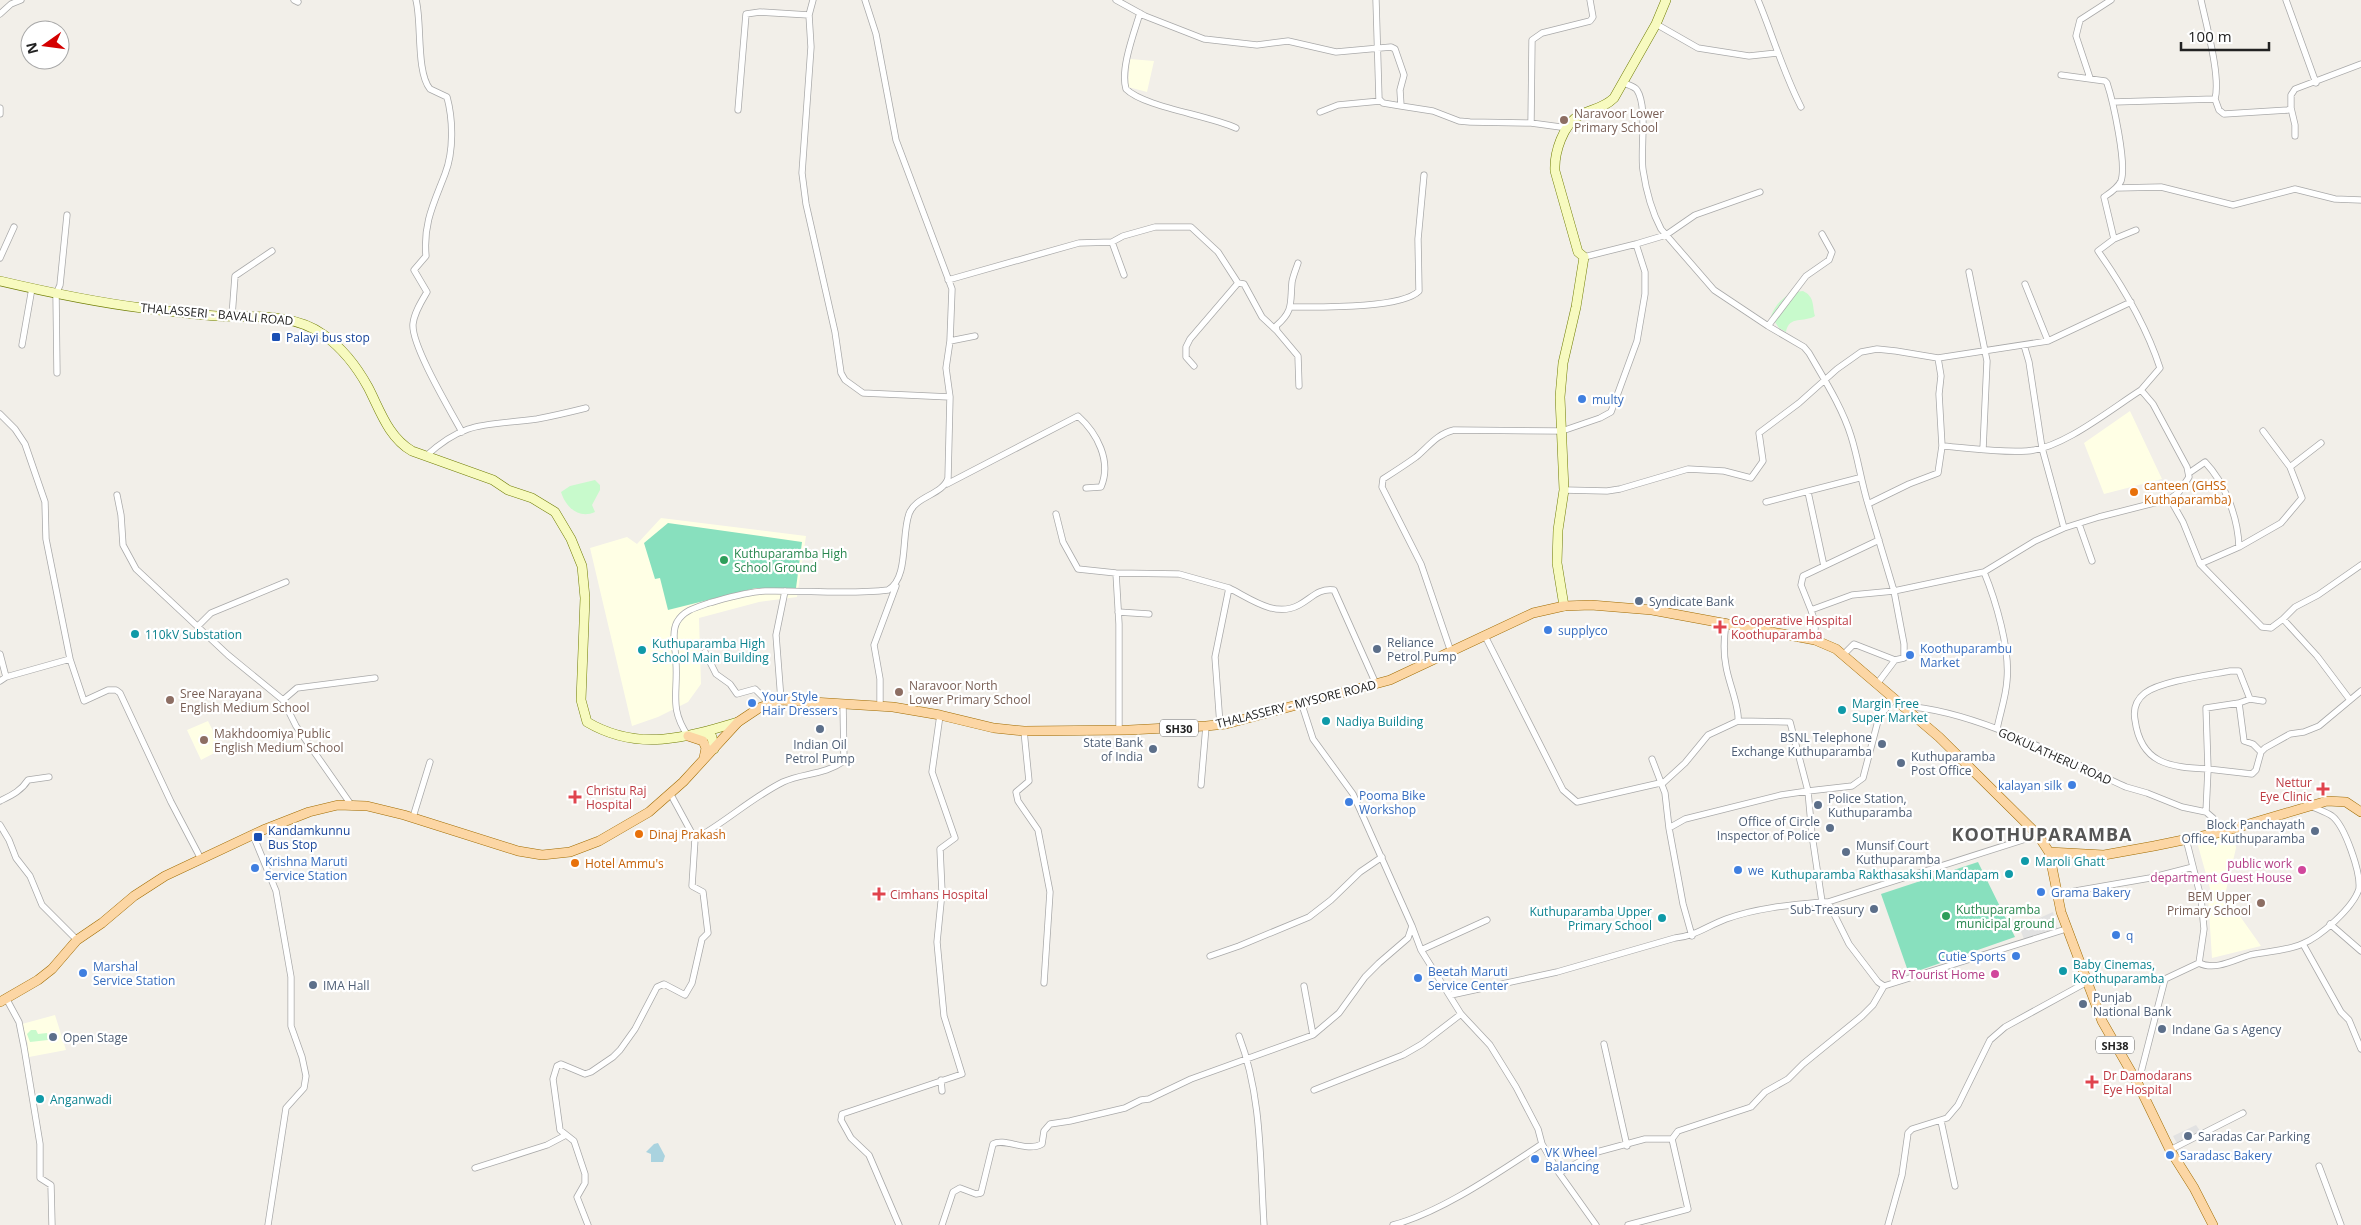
<svg xmlns="http://www.w3.org/2000/svg" width="2361" height="1225" viewBox="0 0 2361 1225" font-family="'Open Sans',sans-serif">
  <rect width="100%" height="100%" fill="#f2efe9"/>
  <path fill="#ffffe5" d="M1130 59 1154 61 1147 92 1128 87Z
    M2130 411 2162 479 2104 494 2084 443Z
    M661 518 806 536 797 597 759 602 699 618 701 684 688 702 658 717 632 726 590 548 627 537 637 544Z
    M208 721 222 749 201 760 187 730Z
    M2234 835 2236 848 2225 895 2261 946 2212 958 2208 896 2211 892 2197 842Z
    M55 1015 66 1050 29 1057 25 1048 28 1045 22 1024Z"/>
  <path fill="#c8facc" d="M1803 291C1815 297 1812 305 1815 316 1804 323 1789 315 1786 332L1779 328 1771 316C1777 301 1788 292 1803 291Z
    M595 480 600 485V490L592 505 595 512C579 519 566 508 561 492L570 486Z
    M31 1030H36L38 1034 47 1033 48 1040 30 1042 27 1034Z"/>
  <path fill="#88e0be" d="M668 523 802 542 796 588H756L668 610 660 578 655 579 644 543Z
    M1978 862 2015 937 1909 974 1881 894Z"/>
  <path fill="#e2e2e2" d="M2053 912 2057 928 2024 939 2019 927Z
    M2196 1125 2203 1135 2179 1147 2173 1136Z"/>
  <path fill="#aad3df" d="M658 1143 665 1156 663 1162H651V1154L646 1152 654 1144Z"/>
  <g fill="none" stroke-linecap="round" stroke-linejoin="round">
    <g stroke="#a9a9a9" stroke-width="7">
      <path id="minor" d="M294 0 298 2
        M416 0C422 22 416 72 430 89L447 97C453 119 454 151 445 174 434 203 423 223 426 256L414 270 427 292C421 302 414 313 413 324 411 345 450 410 462 432
        M813 0 809 15 811 47 802 173 806 204 835 332 841 373 845 380 863 393 950 397
        M1116 0 1145 16 1204 39 1257 45 1288 41 1336 52 1391 47 1395 49 1404 75 1400 90 1401 106 1433 111 1459 121 1470 122 1531 123 1568 128
        M1376 0 1379 99 1383 103 1401 106
        M1758 0C1773 36 1783 72 1801 107
        M2201 0C2206 24 2221 77 2215 99
        M2286 0 2316 83
        M1140 13C1134 33 1120 69 1126 89 1144 107 1208 115 1236 128
        M0 14 11 4 21 0
        M1656 24 1698 48 1749 56 1777 53
        M2090 78 2076 36 2080 20 2111 0
        M1624 83C1628 85 1634 86 1637 90 1648 107 1640 151 1643 170 1646 190 1652 212 1661 229L1714 290 1768 326 1804 347 1809 353C1824 379 1842 407 1851 436 1858 458 1861 481 1868 504
        M2113 102 2215 99 2219 110 2224 114 2288 110 2291 108V95L2295 89 2361 64
        M0 108V114
        M2291 108 2295 125V136
        M738 110 746 14 760 12 809 15
        M1320 112 1338 105 1380 101
        M1531 123 1532 40 1542 33 1590 21 1593 17 1590 0
        M2116 188 2161 187 2233 205 2295 189 2335 199 2361 200
        M2114 239 2136 230
        M1112 242 1124 275
        M1584 257 1636 244
        M0 258 14 227
        M1969 272 1987 361 1983 449
        M948 280 1079 243 1112 242 1123 236 1155 227H1191L1218 252 1238 283 1244 284 1262 317 1277 331 1276 326C1294 311 1290 303 1292 282 1293 276 1296 269 1298 263
        M2025 284 2048 341
        M1291 307C1317 307 1401 309 1419 291L1418 239 1424 175
        M232 316 235 276 272 251
        M1768 326 1806 276 1829 260 1832 252 1822 234
        M1277 331 1298 356 1299 386
        M950 341 975 336
        M22 345 32 288
        M2024 345 2029 362 2042 448 2064 528
        M1194 366 1186 357V347L1190 339 1238 283
        M57 373 56 294 60 285 67 215
        M0 414 15 429 25 444 45 502 46 539 70 659
        M1942 446C1970 448 1999 453 2027 451 2062 449 2111 409 2141 390
        M426 456C466 419 488 426 537 419 553 416 570 412 586 408
        M2290 467 2321 443
        M2189 473 2205 462C2225 483 2238 517 2239 547
        M947 484 1078 416C1097 433 1112 461 1101 487L1086 488
        M1564 490 1607 491 1620 489 1688 469 1724 471 1751 478 1763 461 1759 433 1799 403 1837 369 1861 352 1877 349 1896 351 1938 358 2048 341 2131 302
        M1808 492 1824 566
        M117 495 121 515 123 545 136 569 228 655 283 700 296 726 352 806
        M2170 499 2183 522 2200 564 2262 627 2271 628 2283 619 2317 656 2350 700
        M1766 502 1859 478
        M1056 514 1063 542 1078 569 1116 573 1179 574 1229 588
        M2079 524 2092 561
        M2200 564 2239 547 2281 523 2302 498 2290 467 2263 431
        M1984 572C1996 601 2010 649 2007 680 2006 697 2000 713 1997 729
        M1116 573 1119 624V730
        M1811 610 1801 585 1803 576 1879 540
        M1118 612 1149 614
        M2283 619 2295 607 2318 595 2361 565
        M198 626 211 613 286 582
        M1485 636 1563 790 1577 802 1660 783
        M1815 640V623L1811 610 1852 595 1894 591 1984 572 2035 541 2064 528 2099 517 2170 499 2179 492 2189 477 2187 467 2153 404 2141 390 2160 368C2146 325 2124 288 2098 251L2114 239 2104 197C2110 193 2118 188 2121 181 2127 164 2113 101 2107 83L2105 81 2061 75
        M705 652 716 674 730 684 737 694 755 689 770 704
        M1451 652 1421 564 1382 487 1383 479C1394 472 1405 465 1416 457 1429 446 1437 434 1454 430L1562 431 1600 418 1611 412 1637 341 1645 294V272L1636 244 1666 235 1695 215 1760 192
        M0 654 6 677
        M1844 654 1854 644 1895 660
        M0 681 6 677 70 659 84 701 108 690H116L120 693 171 802 201 859
        M1877 684 1895 660 1904 658V644L1894 591 1868 504 1909 484 1938 473 1942 446 1939 394 1941 376 1938 358
        M2250 699 2239 703 2244 741 2253 744 2261 752
        M283 700 297 688 375 678
        M781 700 776 635 785 591
        M2239 703 2206 708 2208 769C2169 767 2141 764 2135 720 2133 709 2136 700 2145 693 2161 681 2209 675 2230 671H2239L2250 699 2263 701
        M1302 705 1313 739 1353 794 1412 926 1421 950 1461 1014 1490 1045 1516 1087 1538 1129 1542 1144 1559 1173 1596 1225
        M880 706V679L874 645 896 586
        M1904 706C1977 711 2060 757 2126 787L2147 793 2182 807 2206 812
        M1220 725 1215 657 1229 588C1251 599 1275 618 1299 605 1312 598 1318 588 1334 590L1376 684
        M1024 731 1029 781 1016 792 1018 801 1038 830 1050 892 1044 983
        M688 736C669 708 678 694 676 663 676 650 671 633 677 622 684 610 697 607 709 603 727 598 746 592 765 591 806 590 847 595 888 590 909 578 901 536 909 514 915 496 943 495 948 478L950 397 946 368 950 341 952 289 896 140 876 34 865 0
        M1652 759 1665 793 1669 828 1685 819 1781 795 1808 791 1790 722 1738 721
        M1662 784 1685 763 1708 735 1738 721C1740 708 1728 681 1726 666 1723 652 1724 637 1726 622
        M1201 785 1206 726
        M0 801C12 795 21 791 28 780L49 777
        M413 817 430 762
        M0 825 9 840 16 858 30 876 42 905 77 940
        M1669 828 1683 904 1692 936
        M2216 833 2213 818 2206 812 2208 769 2252 774 2256 770 2261 752 2265 748 2290 734 2304 732 2319 726 2361 691
        M253 835 276 891 291 977V1026L302 1057 306 1076 304 1088 286 1108 268 1225
        M695 839C726 822 751 798 783 782 803 773 825 775 844 761L843 703
        M2058 894 2150 878 2193 867
        M1822 902 1812 835 1808 791 1852 786 1863 778 1879 717 1894 699
        M1828 902 2038 835
        M2330 924 2361 951
        M2303 944 2341 1012 2349 1020 2361 1049
        M1421 950 1487 920
        M1210 956 1239 946 1309 917 1331 900 1360 872 1382 857
        M2199 963C2215 971 2234 960 2250 955 2267 951 2287 951 2302 944 2320 937 2353 908 2359 889 2361 873 2345 826 2332 816 2326 812 2317 809 2311 806
        M1304 986 1313 1035
        M1451 995 1557 972 1675 938C1696 936 1707 926 1726 919 1756 908 1790 905 1822 902H1828L1849 944 1878 982 1884 986 2066 929
        M6 998 19 1022 24 1047 40 1144V1178L51 1185 52 1225
        M1239 1036C1262 1096 1260 1162 1264 1225
        M1604 1044 1627 1146
        M941 1080 942 1091
        M2138 1084 2165 979 2199 963 2204 929 2201 898 2186 839
        M1314 1090 1403 1055 1422 1044 1461 1014
        M1941 1121 1955 1186
        M2170 1150 2243 1113
        M2319 1166 2341 1225
        M475 1168 547 1145 566 1135
        M1559 1173 1597 1152 1645 1139H1672L1678 1131 1751 1107 1765 1092 1788 1079 1803 1064 1862 1016 1873 1005 1884 986
        M588 1225 577 1197 585 1183V1174L574 1141 560 1130 553 1079 557 1066 561 1064 585 1074 591 1072 613 1057 620 1050 635 1029 657 987 664 984 685 995 692 983 702 939 708 933 703 892 692 886 695 839 670 793
        M899 1225 869 1155 851 1138 841 1120 842 1114 962 1074 944 1016 937 942 942 892 940 849 955 838 932 772 940 715
        M942 1225 953 1192 960 1188 976 1194 981 1193 993 1144C1005 1137 1026 1153 1042 1144L1044 1131 1050 1124 1070 1121 1125 1108 1141 1100 1149 1099 1191 1079 1313 1035 1339 1013 1365 977 1379 963 1408 938 1412 926
        M1393 1225C1442 1212 1499 1172 1542 1144
        M1628 1225 1688 1209 1672 1139
        M1888 1225 1902 1175 1908 1133 1912 1129 1947 1118 1958 1105 1990 1040 2005 1027 2087 982"/>
    </g>
    <g stroke="#707d05" stroke-width="10">
      <path id="secondary" d="M0 281C47 292 94 302 142 308 167 311 192 314 217 316 253 317 294 313 324 335 342 348 357 367 368 387 380 410 388 437 412 451L493 480 508 490 532 498 555 512 571 539 582 566 585 598 581 700 587 722C638 752 685 738 738 722
        M1564 606 1557 563 1558 530 1564 490 1560 397 1563 363 1576 307 1584 257 1578 252 1555 171C1554 153 1563 124 1580 115 1592 109 1604 108 1614 98L1656 24 1666 0
        M703 732 712 737 714 749"/>
    </g>
    <g stroke="#a06b00" stroke-width="10">
      <path id="primary" d="M688 736 703 741 706 748 704 758
        M2049 852 2061 912 2102 1021 2138 1084 2170 1150 2194 1188 2213 1225
        M0 1002 38 980 52 969 77 940 102 923 134 896 165 876 263 830 309 812 338 805 367 806 404 815 518 851 542 855 570 852 599 841 649 812 683 782 738 722 759 708 781 700 893 707 940 715 994 728 1024 731 1129 730 1206 726 1226 724 1390 680 1533 613 1564 606 1591 605 1652 610 1815 640 1836 649 1939 737 2038 835 2049 852 2104 855 2154 846 2222 832 2327 801 2346 802 2361 812"/>
    </g>
    <use href="#minor" stroke="#fff" stroke-width="5.5"/>
    <use href="#secondary" stroke="#f7fabf" stroke-width="9"/>
    <use href="#primary" stroke="#fcd6a4" stroke-width="9"/>
  </g>
  <g fill="#8d6e63" stroke="#fff" stroke-width="2">
    <circle cx="1564" cy="120" r="5"/>
    <circle cx="899" cy="692" r="5"/>
    <circle cx="170" cy="700" r="5"/>
    <circle cx="204" cy="740" r="5"/>
    <circle cx="2261" cy="903" r="5"/>
  </g>
  <g fill="#1a4fb4" stroke="#fff" stroke-width="2">
    <rect x="271" y="332" width="10" height="10" rx="2.5"/>
    <rect x="253" y="832" width="10" height="10" rx="2.5"/>
  </g>
  <g fill="#3f7fe0" stroke="#fff" stroke-width="2">
    <circle cx="1582" cy="399" r="5"/>
    <circle cx="1548" cy="630" r="5"/>
    <circle cx="1910" cy="655" r="5"/>
    <circle cx="752" cy="703" r="5"/>
    <circle cx="2072" cy="785" r="5"/>
    <circle cx="1349" cy="802" r="5"/>
    <circle cx="255" cy="868" r="5"/>
    <circle cx="1738" cy="870" r="5"/>
    <circle cx="2041" cy="892" r="5"/>
    <circle cx="2116" cy="935" r="5"/>
    <circle cx="2016" cy="956" r="5"/>
    <circle cx="83" cy="973" r="5"/>
    <circle cx="1418" cy="978" r="5"/>
    <circle cx="2170" cy="1155" r="5"/>
    <circle cx="1535" cy="1159" r="5"/>
  </g>
  <g fill="#e8710a" stroke="#fff" stroke-width="2">
    <circle cx="2134" cy="492" r="5"/>
    <circle cx="639" cy="834" r="5"/>
    <circle cx="575" cy="863" r="5"/>
  </g>
  <g fill="#2e9e5b" stroke="#fff" stroke-width="2">
    <circle cx="724" cy="560" r="5"/>
    <circle cx="1946" cy="916" r="5"/>
  </g>
  <g fill="#5c6f8a" stroke="#fff" stroke-width="2">
    <circle cx="1639" cy="601" r="5"/>
    <circle cx="1377" cy="649" r="5"/>
    <circle cx="820" cy="729" r="5"/>
    <circle cx="1882" cy="744" r="5"/>
    <circle cx="1153" cy="749" r="5"/>
    <circle cx="1901" cy="763" r="5"/>
    <circle cx="1818" cy="805" r="5"/>
    <circle cx="1830" cy="828" r="5"/>
    <circle cx="2315" cy="831" r="5"/>
    <circle cx="1846" cy="852" r="5"/>
    <circle cx="1874" cy="909" r="5"/>
    <circle cx="313" cy="985" r="5"/>
    <circle cx="2083" cy="1004" r="5"/>
    <circle cx="2162" cy="1029" r="5"/>
    <circle cx="53" cy="1037" r="5"/>
    <circle cx="2188" cy="1136" r="5"/>
  </g>
  <g fill="#e0444e" stroke="#fff" stroke-width="2">
    <path d="M1717.5 619.5h5v5h5v5h-5v5h-5v-5h-5v-5h5z"/>
    <path d="M2320.5 781.5h5v5h5v5h-5v5h-5v-5h-5v-5h5z"/>
    <path d="M572.5 789.5h5v5h5v5h-5v5h-5v-5h-5v-5h5z"/>
    <path d="M876.5 886.5h5v5h5v5h-5v5h-5v-5h-5v-5h5z"/>
    <path d="M2089.5 1074.5h5v5h5v5h-5v5h-5v-5h-5v-5h5z"/>
  </g>
  <g fill="#0f9aa8" stroke="#fff" stroke-width="2">
    <circle cx="135" cy="634" r="5"/>
    <circle cx="642" cy="650" r="5"/>
    <circle cx="1842" cy="710" r="5"/>
    <circle cx="1326" cy="721" r="5"/>
    <circle cx="2025" cy="861" r="5"/>
    <circle cx="2009" cy="874" r="5"/>
    <circle cx="1662" cy="918" r="5"/>
    <circle cx="2063" cy="971" r="5"/>
    <circle cx="40" cy="1099" r="5"/>
  </g>
  <g fill="#d1479c" stroke="#fff" stroke-width="2">
    <circle cx="2302" cy="870" r="5"/>
    <circle cx="1995" cy="974" r="5"/>
  </g>
  <g text-anchor="middle" dominant-baseline="central" stroke-width="4.5" stroke-linejoin="round" paint-order="stroke">
    <g fill="#fff" stroke="#646464" stroke-width="1">
      <rect x="1160" y="719.5" width="38" height="17" rx="4"/>
      <rect x="2096" y="1036.5" width="38" height="17" rx="4"/>
    </g>
    <g font-size="11" font-weight="bold" fill="#222">
      <text x="1179" y="728">SH30</text>
      <text x="2115" y="1045">SH38</text>
    </g>
    <g font-size="12" fill="#785e54" stroke="#fff" text-anchor="start">
      <text x="1574" y="113">Naravoor Lower<tspan x="1574" dy="14">Primary School</tspan></text>
      <text x="909" y="685">Naravoor North<tspan x="909" dy="14">Lower Primary School</tspan></text>
      <text x="180" y="693">Sree Narayana<tspan x="180" dy="14">English Medium School</tspan></text>
      <text x="214" y="733">Makhdoomiya Public<tspan x="214" dy="14">English Medium School</tspan></text>
      <text x="2251" y="896" text-anchor="end">BEM Upper<tspan x="2251" dy="14">Primary School</tspan></text>
    </g>
    <g font-size="12" fill="#222" stroke="#fff">
      <text transform="translate(217 314) rotate(5)">THALASSERI - BAVALI ROAD</text>
      <text transform="translate(1296 704) rotate(-14)">THALASSERY - MYSORE ROAD</text>
      <text transform="translate(2055 756) rotate(24)">GOKULATHERU ROAD</text>
    </g>
    <g font-size="12" fill="#164399" stroke="#fff" text-anchor="start">
      <text x="286" y="337">Palayi bus stop</text>
      <text x="268" y="830">Kandamkunnu<tspan x="268" dy="14">Bus Stop</tspan></text>
    </g>
    <g font-size="12" fill="#366cbe" stroke="#fff" text-anchor="start">
      <text x="1592" y="399">multy</text>
      <text x="1558" y="630">supplyco</text>
      <text x="1920" y="648">Koothuparambu<tspan x="1920" dy="14">Market</tspan></text>
      <text x="762" y="696">Your Style<tspan x="762" dy="14">Hair Dressers</tspan></text>
      <text x="2062" y="785" text-anchor="end">kalayan silk</text>
      <text x="1359" y="795">Pooma Bike<tspan x="1359" dy="14">Workshop</tspan></text>
      <text x="265" y="861">Krishna Maruti<tspan x="265" dy="14">Service Station</tspan></text>
      <text x="1748" y="870">we</text>
      <text x="2051" y="892">Grama Bakery</text>
      <text x="2126" y="935">q</text>
      <text x="2006" y="956" text-anchor="end">Cutie Sports</text>
      <text x="93" y="966">Marshal<tspan x="93" dy="14">Service Station</tspan></text>
      <text x="1428" y="971">Beetah Maruti<tspan x="1428" dy="14">Service Center</tspan></text>
      <text x="1545" y="1152">VK Wheel<tspan x="1545" dy="14">Balancing</tspan></text>
      <text x="2180" y="1155">Saradasc Bakery</text>
    </g>
    <g font-size="12" fill="#c56008" stroke="#fff" text-anchor="start">
      <text x="2144" y="485">canteen (GHSS<tspan x="2144" dy="14">Kuthaparamba)</tspan></text>
      <text x="649" y="834">Dinaj Prakash</text>
      <text x="585" y="863">Hotel Ammu's</text>
    </g>
    <g font-size="12" fill="#27864d" stroke="#fff" text-anchor="start">
      <text x="734" y="553">Kuthuparamba High<tspan x="734" dy="14">School Ground</tspan></text>
      <text x="1956" y="909">Kuthuparamba<tspan x="1956" dy="14">municipal ground</tspan></text>
    </g>
    <g font-size="12" fill="#4e5e75" stroke="#fff" text-anchor="start">
      <text x="1649" y="601">Syndicate Bank</text>
      <text x="1387" y="642">Reliance<tspan x="1387" dy="14">Petrol Pump</tspan></text>
      <text x="1872" y="737" text-anchor="end">BSNL Telephone<tspan x="1872" dy="14">Exchange Kuthuparamba</tspan></text>
      <text x="1143" y="742" text-anchor="end">State Bank<tspan x="1143" dy="14">of India</tspan></text>
      <text x="820" y="744" text-anchor="middle">Indian Oil<tspan x="820" dy="14">Petrol Pump</tspan></text>
      <text x="1911" y="756">Kuthuparamba<tspan x="1911" dy="14">Post Office</tspan></text>
      <text x="1828" y="798">Police Station,<tspan x="1828" dy="14">Kuthuparamba</tspan></text>
      <text x="1820" y="821" text-anchor="end">Office of Circle<tspan x="1820" dy="14">Inspector of Police</tspan></text>
      <text x="2305" y="824" text-anchor="end">Block Panchayath<tspan x="2305" dy="14">Office, Kuthuparamba</tspan></text>
      <text x="1856" y="845">Munsif Court<tspan x="1856" dy="14">Kuthuparamba</tspan></text>
      <text x="1864" y="909" text-anchor="end">Sub-Treasury</text>
      <text x="323" y="985">IMA Hall</text>
      <text x="2093" y="997">Punjab<tspan x="2093" dy="14">National Bank</tspan></text>
      <text x="2172" y="1029">Indane Ga s Agency</text>
      <text x="63" y="1037">Open Stage</text>
      <text x="2198" y="1136">Saradas Car Parking</text>
    </g>
    <g font-size="12" fill="#be3a42" stroke="#fff" text-anchor="start">
      <text x="1731" y="620">Co-operative Hospital<tspan x="1731" dy="14">Koothuparamba</tspan></text>
      <text x="2312" y="782" text-anchor="end">Nettur<tspan x="2312" dy="14">Eye Clinic</tspan></text>
      <text x="586" y="790">Christu Raj<tspan x="586" dy="14">Hospital</tspan></text>
      <text x="890" y="894">Cimhans Hospital</text>
      <text x="2103" y="1075">Dr Damodarans<tspan x="2103" dy="14">Eye Hospital</tspan></text>
    </g>
    <g font-size="12" fill="#0d838f" stroke="#fff" text-anchor="start">
      <text x="145" y="634">110kV Substation</text>
      <text x="652" y="643">Kuthuparamba High<tspan x="652" dy="14">School Main Building</tspan></text>
      <text x="1852" y="703">Margin Free<tspan x="1852" dy="14">Super Market</tspan></text>
      <text x="1336" y="721">Nadiya Building</text>
      <text x="2035" y="861">Maroli Ghatt</text>
      <text x="1999" y="874" text-anchor="end">Kuthuparamba Rakthasakshi Mandapam</text>
      <text x="1652" y="911" text-anchor="end">Kuthuparamba Upper<tspan x="1652" dy="14">Primary School</tspan></text>
      <text x="2073" y="964">Baby Cinemas,<tspan x="2073" dy="14">Koothuparamba</tspan></text>
      <text x="50" y="1099">Anganwadi</text>
    </g>
    <g font-size="12" fill="#b23c85" stroke="#fff" text-anchor="end">
      <text x="2292" y="863">public work<tspan x="2292" dy="14">department Guest House</tspan></text>
      <text x="1985" y="974">RV Tourist Home</text>
    </g>
    <g font-size="18" font-weight="bold" letter-spacing="1" fill="#555" stroke="#fff">
      <text x="2042" y="834">KOOTHUPARAMBA</text>
    </g>
  </g>
  <g transform="translate(45 45) rotate(256)"><circle r="24" fill="#ffffff" stroke="#a7a7a7"/>
  <path d="M0-4L9 19L0 12L-9 19Z" fill="#d40000"/>
  <text y="-8" font-size="14" font-weight="bold" text-anchor="middle" fill="#222222">N</text>
  </g>
  <path d="M2181 42v8h88v-8" fill="none" stroke="#222222" stroke-width="2.5"/>
  <text x="2188" y="42" font-size="15" fill="#222222" stroke="#ffffff" stroke-width="4" paint-order="stroke">100 m</text>
</svg>
